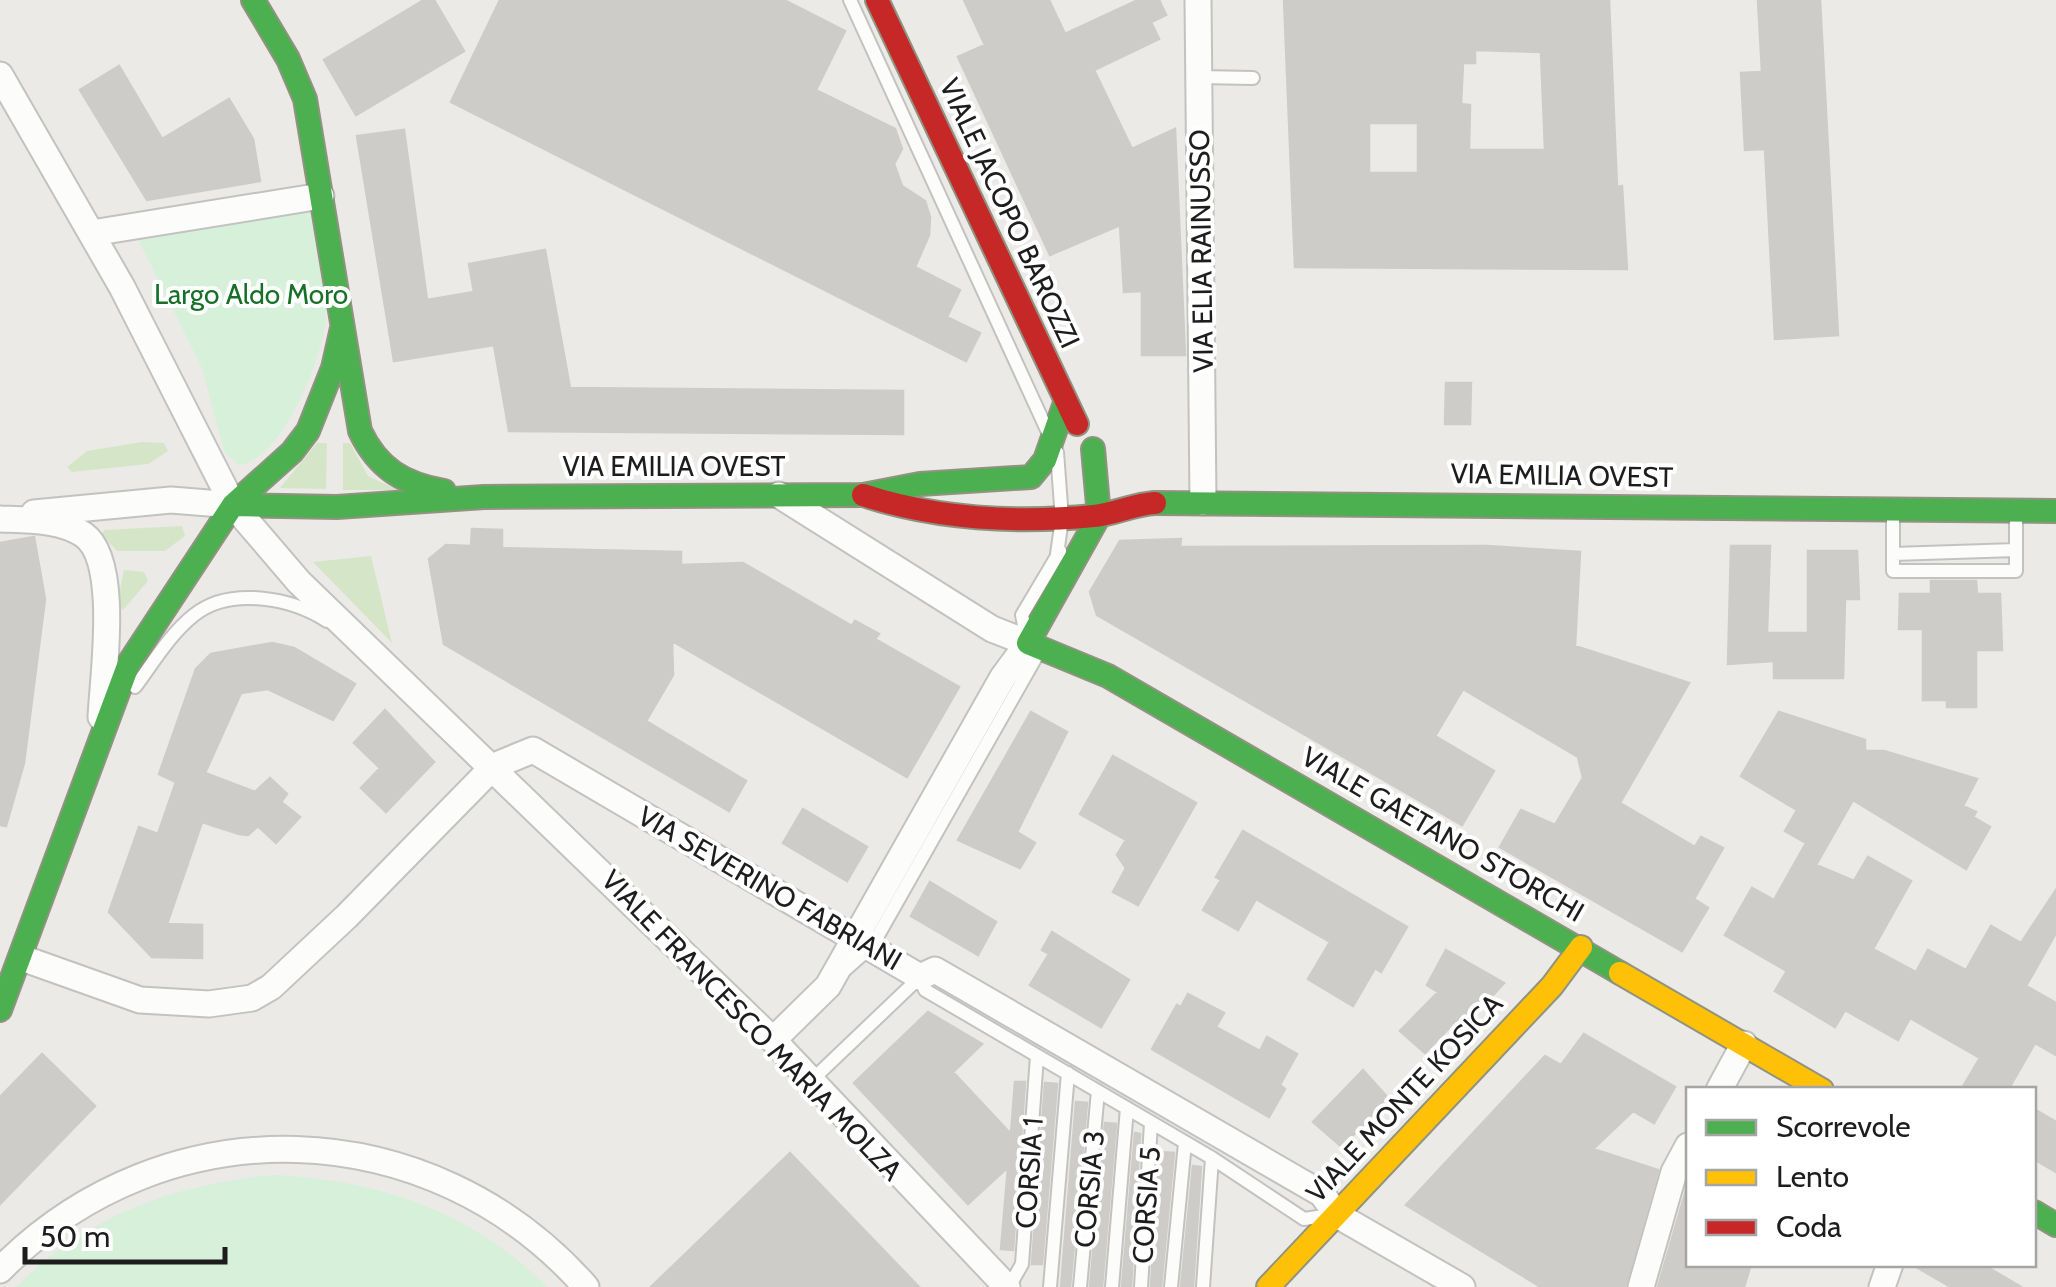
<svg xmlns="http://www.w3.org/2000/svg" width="2056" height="1287" viewBox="0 0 2056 1287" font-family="Cabin,sans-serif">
  <rect width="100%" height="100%" fill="#ebeae6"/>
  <path fill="#d5e6c8" d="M142 442 164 443 168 451 148 464 72 472 67 467 87 451Z
    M317 443H327L326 489 280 488Z
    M343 443H350L368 476 398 490H343Z
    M182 526 185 536 165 551H117L102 535 104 530Z
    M371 556 392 643 313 562Z
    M124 570 144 572 148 581 123 610 117 604Z"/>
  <path fill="#d6f0d9" d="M317 206C320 242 327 280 326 316 324 355 282 461 239 465L225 453 201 366 136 235Z
    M275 1175C379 1180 473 1212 547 1287H16C86 1215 178 1183 275 1175Z"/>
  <path fill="#ceccc9" stroke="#ceccc8" stroke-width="2.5" fill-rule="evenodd" d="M424 0H434L464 51 356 115 324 60Z
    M500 0H784L845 31 816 90 895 129 902 149 894 164 902 186 925 201 930 217 929 235 915 267 960 290 947 317 980 333 966 361 451 102Z
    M964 0H1049L1065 34 1138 0H1159L1166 15 1151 22 1159 39 1094 70 1132 149 1175 129 1185 355H1142V291L1124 292 1120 225 1050 255 958 57 985 45Z
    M1284 0H1609L1617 187 1622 186 1627 269 1295 267ZM1475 50 1541 52 1545 150H1469L1470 105 1461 104 1463 63H1475ZM1369 123H1418V173H1369Z
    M1758 0H1820L1838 335 1775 339 1765 149 1745 150 1741 73 1762 72Z
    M119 66 162 139 229 99 253 139 260 181 147 200 80 90Z
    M404 130 427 300 474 292 469 264 545 250 570 388 903 391V434L509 431 494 345 394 361 357 136Z
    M1446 383H1471L1470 424H1445Z
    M472 529 502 530V548L681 552V565L743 563 852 626 855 621 879 634 875 639 959 687 907 777 672 641 673 675 646 721 746 781 729 811 444 644 429 559 446 545 471 546Z
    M34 537 45 599 24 763 6 826 0 825V543Z
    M1181 539 1180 547 1487 546 1580 552 1575 646 1689 683 1620 803 1695 847 1701 837 1723 848 1694 899 1708 908 1682 951 1500 847 1521 810 1555 825 1583 778 1578 757 1463 689 1435 736 1494 771 1462 825 1097 615 1090 592 1120 541Z
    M1731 546H1770L1767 633H1808V551H1857L1859 599H1845L1843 678H1774V661L1728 664Z
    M1931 581H1976L1977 594H2000L2002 650H1976V707H1947V700H1923V629H1899L1900 594H1931Z
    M272 643 294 648 355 684 333 720 268 689 241 693 205 773 255 792 270 778 287 794 281 802 300 817 276 843 258 826 248 835 239 834 202 822 167 924 202 925V958L152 957 109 912 139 827 158 834 176 782 159 774 196 669 211 654Z
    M385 710 434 762 386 812 361 788 380 768 354 743Z
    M1031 712 1067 732 1017 832 1035 843 1020 868 958 840Z
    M1779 712 1865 740V751H1884L1977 779 1963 806 1976 812 1973 817 1990 827 1966 869 1853 800 1816 865 1854 881 1868 857 1911 881 1873 949 1916 972 1928 950 1966 970 1991 926 2021 943 2056 890V933L2026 986 2056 1003V1055L2035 1043 2008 1090H1961L1980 1058 1910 1018 1898 1040 1845 1010 1835 1027 1775 991 1787 971 1725 935 1752 888 1774 900 1806 843 1785 831 1797 810 1741 776Z
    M1113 756 1196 803 1138 905 1113 892 1126 868 1117 855 1126 840 1080 814Z
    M803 809 867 847 847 881 783 843Z
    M1243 831 1407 927 1381 972 1375 968 1353 1006 1308 979 1330 942 1256 899 1238 930 1203 910 1221 880 1216 877Z
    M930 882 996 922 978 955 911 916Z
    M1052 932 1129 980 1101 1027 1030 985 1049 954 1042 950Z
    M1446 950 1504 983 1459 1032 1451 1026 1425 1053 1400 1031 1438 992 1427 985Z
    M1188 994 1224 1013 1216 1027 1260 1051 1267 1037 1297 1054 1280 1085 1285 1089 1269 1117 1152 1049 1177 1005 1181 1007Z
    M928 1012 982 1044 953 1072 1011 1134 1015 1082H1025L1013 1250 1001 1249 1008 1167 968 1204 854 1083Z
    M1584 1034 1675 1087 1654 1123 1633 1111 1593 1149 1658 1170 1625 1287H1541L1406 1205 1545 1056 1561 1065Z
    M42 1054 95 1106 0 1204V1097Z
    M1363 1070 1388 1098 1342 1147 1313 1122Z
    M1045 1083 1057 1084 1042 1264H1032Z
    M1076 1102 1087 1103 1070 1287H1061Z
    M2034 1109 2056 1122V1172L2034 1159Z
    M1105 1123 1116 1124 1102 1287H1090Z
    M1135 1133 1140 1134 1131 1287H1122Z
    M1159 1152 1174 1153 1161 1287H1151Z
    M790 1153 919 1287H651L760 1182Z
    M1193 1166 1201 1167 1193 1287H1181Z
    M1687 1187 1688 1264H1751L1744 1287H1658Z
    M1911 1264H1982L2021 1287H1951Z"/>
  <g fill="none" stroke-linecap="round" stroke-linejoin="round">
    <g stroke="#c2c2c0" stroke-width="16">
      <path id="lane" d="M850 0 1047 430
        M1199 77 1253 78
        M1893 511V571H2016V514
        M1057 554 1062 519 1057 452
        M1893 554 2016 550
        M1026 635 1022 615 1060 551
        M135 687C153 663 170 634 194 615 230 586 292 598 327 621
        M846 969 872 946 1040 650
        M812 1080 920 977 925 990 1212 1158 1304 1219 1324 1216
        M1009 1287 1022 1264 1037 1056
        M1050 1287 1068 1073
        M1080 1287 1098 1091
        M1112 1287 1127 1108
        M1141 1287 1151 1123
        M1171 1287 1185 1143
        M1203 1287 1212 1158"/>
    </g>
    <g stroke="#c2c2c0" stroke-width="29">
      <path id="street" d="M1198 0 1203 502
        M0 75 122 287 233 505 299 582 773 1040 1007 1287
        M92 233 321 196
        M34 513 171 500 233 505
        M0 519C26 520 61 519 84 535 120 561 103 675 101 717
        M22 958 140 1000 209 1004 252 998 271 987 347 916 494 766 533 750 920 977 935 970 1322 1194 1337 1215 1462 1287
        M773 1040 828 986 1003 677 1028 643 992 629 779 495
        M1719 1090 1744 1044
        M0 1270C165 1102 431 1111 586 1287
        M1641 1287 1674 1172 1688 1146
        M1882 1287 1890 1264"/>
    </g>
    <g stroke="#909380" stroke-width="26">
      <path id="fast" d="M253 0 288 59 305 99 360 431C378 469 404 484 444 491
        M1093 449 1099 516 1028 643 1108 676 1620 973
        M1155 503 2056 511
        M233 505 337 507 484 497 863 495 920 484 1031 477 1045 460 1065 403
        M0 1010 129 663 233 505 292 452 308 431 333 368 342 328
        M2034 1212 2056 1225"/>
    </g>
    <g stroke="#909380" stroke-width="26">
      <path id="slow" d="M1620 973 1822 1090
        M1268 1287 1552 986 1581 947"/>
    </g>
    <g stroke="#909380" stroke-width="26">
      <path id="jam" d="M877 0 1077 424
        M863 495C936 519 1018 523 1094 516 1115 514 1134 504 1155 503"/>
    </g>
    <use href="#lane" stroke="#fcfcfb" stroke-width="12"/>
    <use href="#street" stroke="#fcfcfb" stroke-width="25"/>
    <use href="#fast" stroke="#4caf50" stroke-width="22"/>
    <use href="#slow" stroke="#ffc107" stroke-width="22"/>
    <use href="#jam" stroke="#c62828" stroke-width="22"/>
  </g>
  <g text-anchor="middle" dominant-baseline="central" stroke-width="8" stroke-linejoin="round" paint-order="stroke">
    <g font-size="28" fill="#1d1d1d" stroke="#fff">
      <text transform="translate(1010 213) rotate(65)">VIALE JACOPO BAROZZI</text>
      <text transform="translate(1201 251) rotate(-91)">VIA ELIA RAINUSSO</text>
      <text x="674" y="466">VIA EMILIA OVEST</text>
      <text transform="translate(1562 475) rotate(1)">VIA EMILIA OVEST</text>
      <text transform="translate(1443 834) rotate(30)">VIALE GAETANO STORCHI</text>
      <text transform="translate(770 888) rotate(30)">VIA SEVERINO FABRIANI</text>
      <text transform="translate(752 1025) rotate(46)">VIALE FRANCESCO MARIA MOLZA</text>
      <text transform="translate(1404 1098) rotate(-47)">VIALE MONTE KOSICA</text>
      <text transform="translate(1029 1173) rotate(-86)">CORSIA 1</text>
      <text transform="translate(1089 1189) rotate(-85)">CORSIA 3</text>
      <text transform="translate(1146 1205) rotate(-86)">CORSIA 5</text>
    </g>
    <g font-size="28" fill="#167027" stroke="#fff">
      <text x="251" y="294">Largo Aldo Moro</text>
    </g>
  </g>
  <rect x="1686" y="1087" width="350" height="180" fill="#ffffff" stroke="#a5a5a5" stroke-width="2.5"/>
  <rect x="1706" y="1120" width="50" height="15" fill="#4caf50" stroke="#a5a5a5" stroke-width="2.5"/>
  <text x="1776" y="1137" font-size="30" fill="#1d1d1d">Scorrevole</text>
  <rect x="1706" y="1170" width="50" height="15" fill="#ffc107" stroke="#a5a5a5" stroke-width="2.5"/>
  <text x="1776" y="1187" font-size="30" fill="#1d1d1d">Lento</text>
  <rect x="1706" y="1220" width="50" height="15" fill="#c62828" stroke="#a5a5a5" stroke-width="2.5"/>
  <text x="1776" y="1237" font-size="30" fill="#1d1d1d">Coda</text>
  <path d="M25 1247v15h200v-15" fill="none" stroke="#1d1d1d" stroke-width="5"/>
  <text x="40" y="1247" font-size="30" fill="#1d1d1d" stroke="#ffffff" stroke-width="8" paint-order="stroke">50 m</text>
</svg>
